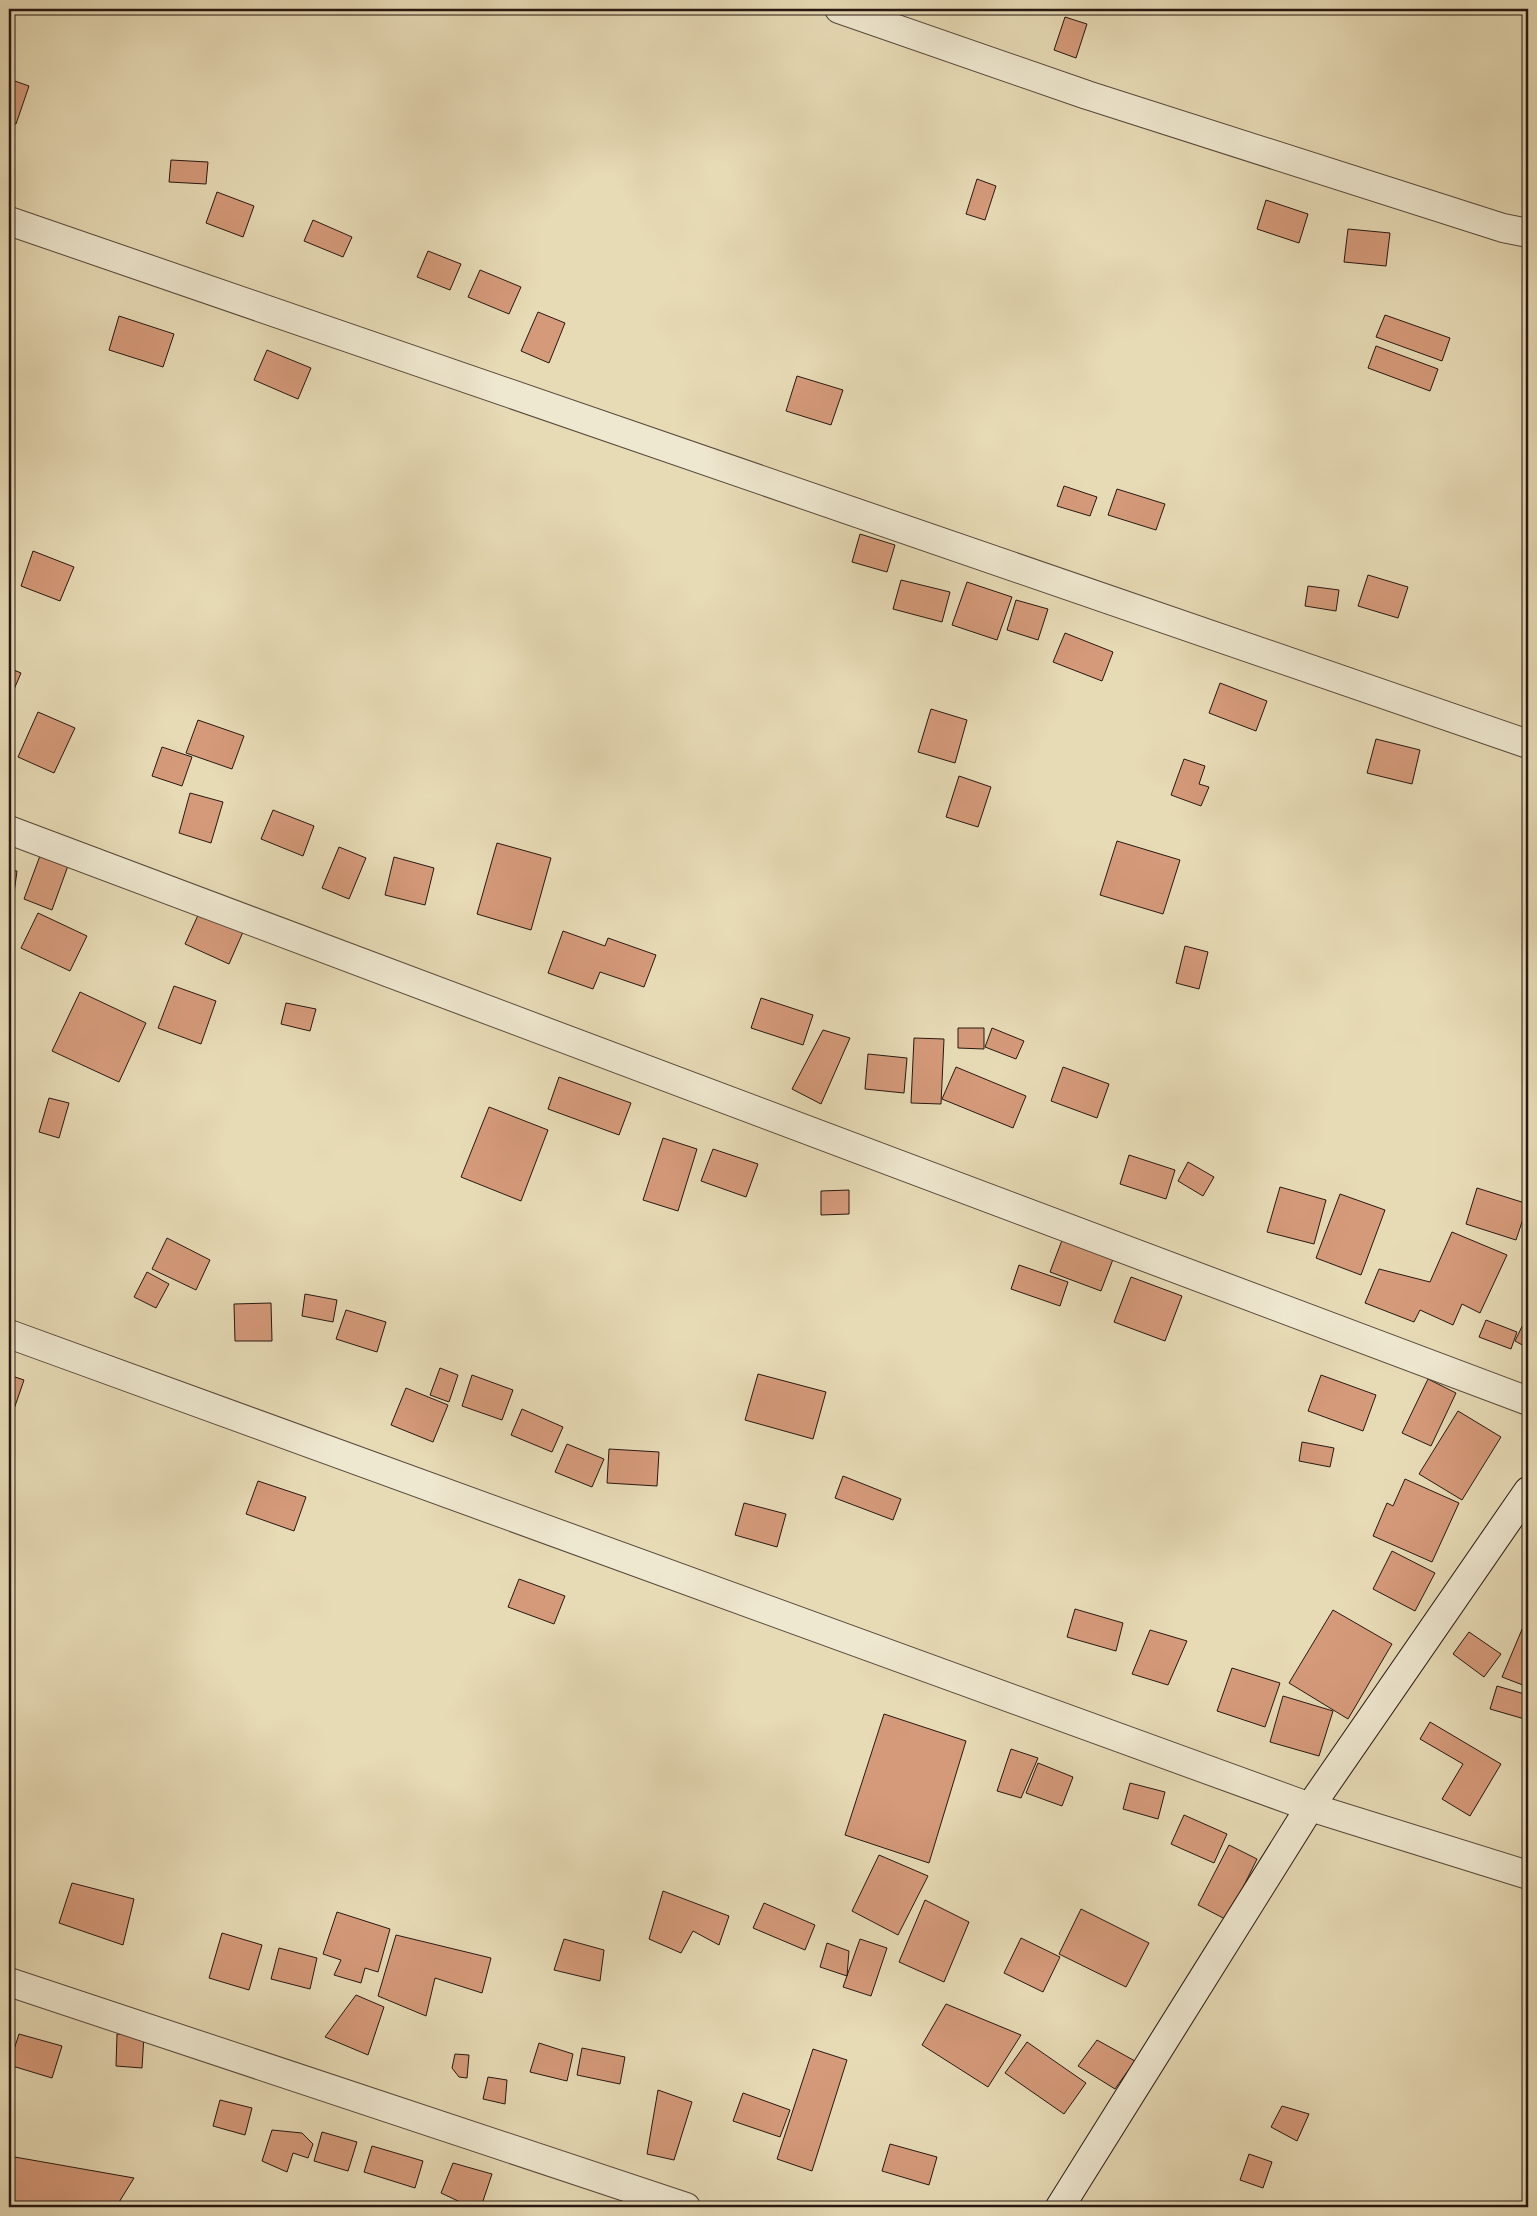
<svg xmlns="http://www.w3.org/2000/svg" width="1537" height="2216" viewBox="0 0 1537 2216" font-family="Alegreya,serif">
  <rect width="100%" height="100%" fill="#e7dbb6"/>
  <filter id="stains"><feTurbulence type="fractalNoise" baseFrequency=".004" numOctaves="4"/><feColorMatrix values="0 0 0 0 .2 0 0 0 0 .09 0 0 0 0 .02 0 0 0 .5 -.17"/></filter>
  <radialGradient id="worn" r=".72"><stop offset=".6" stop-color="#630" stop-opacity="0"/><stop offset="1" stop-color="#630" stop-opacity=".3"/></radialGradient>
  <path fill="#d59a7a" stroke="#271711" d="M1065 17 1087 24 1076 58 1054 50Z
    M9 79 29 86 16 124 9 122Z
    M171 160 208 162 206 184 169 182Z
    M977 179 996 186 985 220 966 214Z
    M217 192 254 206 243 237 206 223Z
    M1266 200 1308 214 1299 243 1257 229Z
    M313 220 352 237 343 257 304 241Z
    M1348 229 1390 233 1386 266 1344 262Z
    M428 251 461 264 450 290 417 277Z
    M480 270 521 287 509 314 468 297Z
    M538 312 565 323 549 363 521 351Z
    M1385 315 1450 338 1442 361 1376 337Z
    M119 316 174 334 163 367 109 350Z
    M1376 346 1438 369 1430 391 1368 368Z
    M267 350 311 368 298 399 254 380Z
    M797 376 843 390 831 425 786 411Z
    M1064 486 1097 497 1090 516 1057 506Z
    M1117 489 1165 504 1156 530 1108 515Z
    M860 534 895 545 887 572 852 562Z
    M33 551 74 567 60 601 21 586Z
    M1368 575 1408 587 1398 618 1358 606Z
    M901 580 950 592 942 622 893 609Z
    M967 582 1012 597 997 640 952 625Z
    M1308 586 1339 590 1336 611 1305 606Z
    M1016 600 1048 609 1038 640 1007 630Z
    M1065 633 1113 652 1102 681 1053 662Z
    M9 668 21 673 12 694 9 693Z
    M1220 683 1267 701 1256 731 1209 713Z
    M931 709 967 720 955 763 918 752Z
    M38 712 75 728 54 773 18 757Z
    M198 720 244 736 232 769 186 753Z
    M1376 739 1420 750 1412 784 1367 773Z
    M162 747 192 757 182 786 152 776Z
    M1184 759 1205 766 1199 784 1209 787 1201 806 1171 795Z
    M959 776 991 787 978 827 946 817Z
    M190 793 223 802 211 843 179 833Z
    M273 810 314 826 303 856 261 839Z
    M1117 841 1180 860 1163 914 1100 895Z
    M497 843 551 858 531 930 477 914Z
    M339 847 366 858 349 899 322 888Z
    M41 853 69 863 52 910 24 899Z
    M394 857 434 868 425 905 385 895Z
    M9 870 17 871 13 901 9 900Z
    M38 913 87 936 70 971 21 948Z
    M199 913 243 932 229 964 185 944Z
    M563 931 605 946 608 938 656 955 644 987 600 972 593 989 548 973Z
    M1185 946 1208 952 1199 989 1176 983Z
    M174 986 216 1001 201 1044 158 1028Z
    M80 992 146 1023 119 1082 52 1051Z
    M761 998 813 1015 803 1045 751 1028Z
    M286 1003 316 1009 310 1031 281 1024Z
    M958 1028H984V1049L958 1048Z
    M992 1028 1024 1041 1016 1059 985 1047Z
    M823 1030 850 1038 821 1104 792 1089Z
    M914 1038 944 1039 941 1104 911 1103Z
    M868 1054 907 1058 904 1093 865 1089Z
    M956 1067 1026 1096 1013 1128 942 1099Z
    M1063 1067 1109 1084 1097 1118 1051 1101Z
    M559 1077 631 1103 619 1135 548 1109Z
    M49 1098 69 1103 59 1138 39 1132Z
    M489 1107 548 1130 521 1201 461 1177Z
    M663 1138 697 1149 678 1211 643 1200Z
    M713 1149 758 1164 746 1197 701 1181Z
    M1129 1155 1175 1170 1166 1199 1120 1184Z
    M1188 1162 1214 1177 1203 1196 1178 1181Z
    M1280 1187 1326 1200 1314 1244 1267 1232Z
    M1477 1188 1528 1204 1516 1240 1466 1224Z
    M849 1190V1214L821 1215V1191Z
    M1340 1194 1385 1210 1361 1275 1316 1258Z
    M1452 1232 1507 1255 1480 1313 1462 1304 1453 1325 1420 1310 1414 1322 1365 1303 1379 1269 1430 1282Z
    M1064 1235 1115 1254 1101 1291 1050 1272Z
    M167 1238 210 1260 196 1290 152 1269Z
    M1019 1265 1068 1282 1060 1306 1011 1289Z
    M147 1272 169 1284 156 1308 134 1297Z
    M1131 1277 1182 1296 1165 1341 1114 1322Z
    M305 1294 337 1300 333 1322 302 1316Z
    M271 1303 272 1341H235L234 1304Z
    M346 1310 386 1322 377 1352 336 1339Z
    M1528 1314V1348L1515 1341Z
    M1486 1320 1517 1332 1511 1349 1479 1337Z
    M440 1368 458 1375 449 1402 430 1395Z
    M758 1374 826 1392 813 1439 745 1420Z
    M9 1375 24 1380 13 1412 9 1411Z
    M472 1375 513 1390 502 1420 462 1406Z
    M1321 1375 1376 1395 1363 1431 1308 1411Z
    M1428 1379 1456 1393 1431 1446 1402 1433Z
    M406 1388 448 1405 433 1442 391 1425Z
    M522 1409 563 1427 552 1452 511 1435Z
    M1458 1411 1501 1437 1462 1500 1419 1474Z
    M1302 1442 1334 1448 1330 1467 1299 1461Z
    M567 1444 604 1459 592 1487 555 1472Z
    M609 1449 659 1452 657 1486 607 1483Z
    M843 1476 901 1499 893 1520 835 1498Z
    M1405 1479 1459 1503 1432 1562 1373 1536 1387 1503 1393 1506Z
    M258 1481 306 1497 294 1531 246 1514Z
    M744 1503 786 1514 777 1547 735 1535Z
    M1392 1551 1435 1573 1415 1611 1373 1589Z
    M519 1579 565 1596 554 1624 508 1607Z
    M1075 1609 1123 1623 1116 1651 1067 1637Z
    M1333 1610 1392 1644 1348 1719 1289 1683Z
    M1528 1615V1687L1502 1677Z
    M1150 1630 1187 1641 1168 1685 1132 1674Z
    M1469 1632 1501 1654 1484 1677 1453 1654Z
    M1232 1668 1280 1683 1265 1727 1217 1711Z
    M1497 1686 1528 1695V1720L1490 1709Z
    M1283 1696 1333 1711 1319 1756 1270 1742Z
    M884 1714 966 1741 929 1863 845 1835Z
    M1430 1722 1501 1764 1470 1816 1442 1799 1463 1764 1420 1739Z
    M1011 1749 1038 1758 1021 1798 997 1791Z
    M1038 1763 1073 1777 1062 1806 1026 1793Z
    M1130 1783 1165 1792 1158 1819 1123 1809Z
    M1184 1815 1227 1834 1214 1863 1171 1844Z
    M1229 1845 1257 1859 1227 1920 1198 1905Z
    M879 1855 928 1876 898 1935 852 1911Z
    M72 1883 134 1899 123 1945 59 1923Z
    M663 1891 729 1916 719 1945 693 1931 681 1953 649 1939Z
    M925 1900 969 1922 944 1982 899 1962Z
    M764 1903 815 1925 805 1950 753 1928Z
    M1081 1909 1149 1943 1126 1987 1059 1954Z
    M337 1912 390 1929 378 1972 365 1968 361 1983 334 1975 341 1960 323 1954Z
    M222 1933 262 1945 249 1990 209 1978Z
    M396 1935 491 1958 482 1993 435 1978 426 2016 378 1996Z
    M1021 1938 1060 1957 1043 1992 1004 1973Z
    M564 1939 604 1950 600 1981 554 1970Z
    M860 1939 887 1948 871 1996 843 1987Z
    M827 1943 849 1951 847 1976 820 1967Z
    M279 1948 317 1958 310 1989 271 1979Z
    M356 1995 384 2007 368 2055 325 2037Z
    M946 2004 1021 2035 988 2087 922 2045Z
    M19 2034 62 2046 52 2078 9 2065Z
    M117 2034 144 2035 142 2068 116 2066Z
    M1097 2040 1135 2061 1115 2089 1078 2066Z
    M1027 2042 1086 2083 1064 2114 1005 2073Z
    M539 2043 573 2054 567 2081 530 2072Z
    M582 2048 625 2057 620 2084 577 2075Z
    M813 2049 847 2060 812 2171 777 2159Z
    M455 2054 469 2055 467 2078 459 2077 452 2068Z
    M488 2077 507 2080 505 2104 483 2099Z
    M658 2090 692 2102 674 2160 647 2154Z
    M743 2093 790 2110 780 2137 733 2121Z
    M220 2100 252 2108 245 2135 213 2126Z
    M1282 2106 1309 2114 1297 2141 1271 2127Z
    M272 2130 302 2133 313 2144 308 2158 293 2153 287 2172 262 2161Z
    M322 2132 357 2142 348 2171 314 2161Z
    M890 2144 937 2157 929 2185 882 2171Z
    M372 2146 423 2161 415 2188 364 2172Z
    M1249 2154 1272 2162 1263 2188 1240 2180Z
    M9 2156 134 2178 116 2207H9Z
    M453 2163 492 2174 481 2207H471L441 2193Z"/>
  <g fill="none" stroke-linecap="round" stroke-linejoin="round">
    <g stroke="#57483a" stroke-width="30">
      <path id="street" d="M839 9 1087 95 1503 228 1528 233
        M9 221 1528 744
        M9 830 1528 1401
        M9 1334 1310 1807 1528 1875
        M9 1982 686 2207"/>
    </g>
    <g stroke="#271711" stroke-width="30">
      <path id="secondary" d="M1060 2207 1310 1807 1528 1491"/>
    </g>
    <use href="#street" stroke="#efe8d0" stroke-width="28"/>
    <use href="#secondary" stroke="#efe8d0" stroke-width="28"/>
  </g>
  <rect width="1537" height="2216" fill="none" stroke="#e7dbb6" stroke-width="30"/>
  <rect x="10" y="10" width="1517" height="2196" fill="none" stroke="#271711" stroke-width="2.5"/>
  <rect x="15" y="15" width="1507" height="2186" fill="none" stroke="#271711"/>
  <rect width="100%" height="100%" filter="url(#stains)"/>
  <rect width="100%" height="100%" fill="url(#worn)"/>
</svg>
